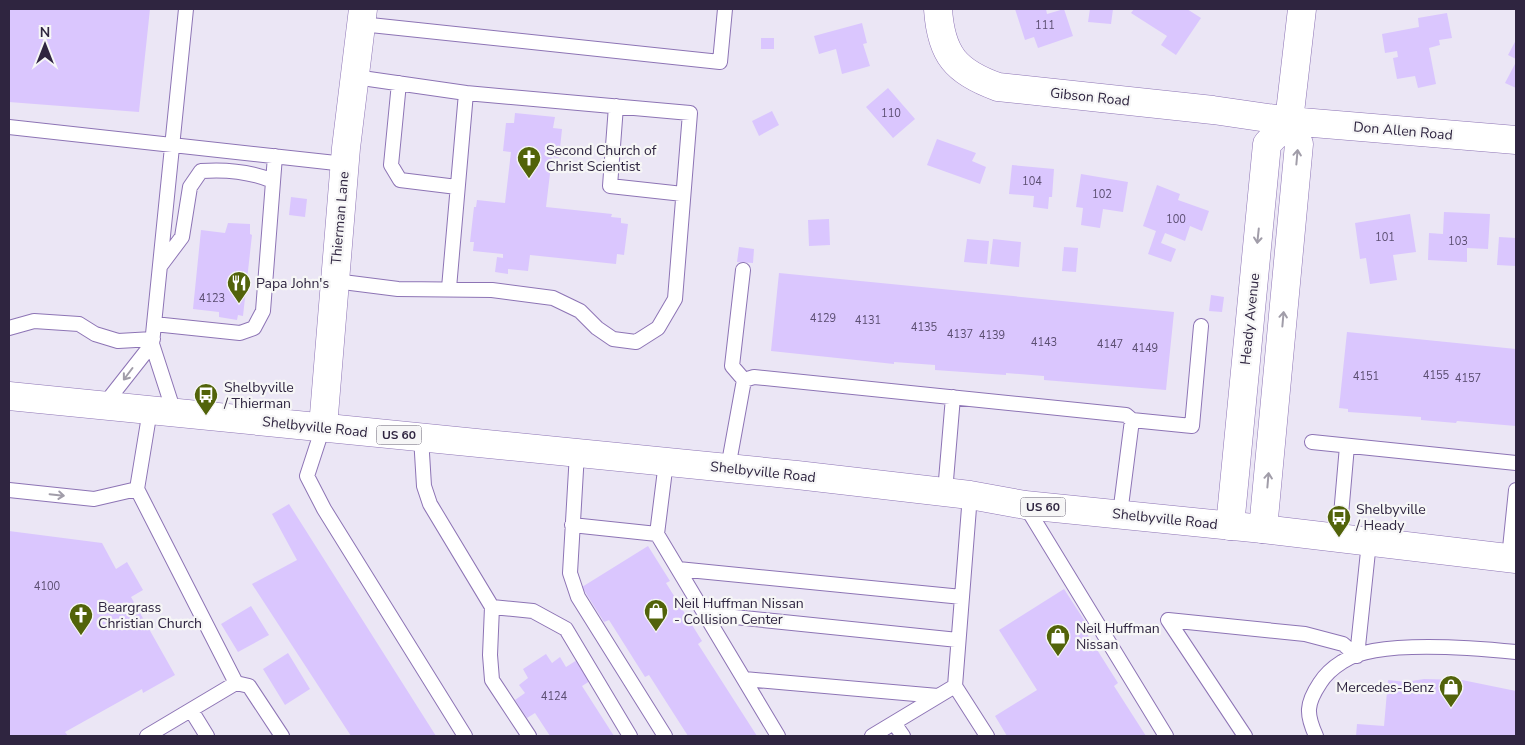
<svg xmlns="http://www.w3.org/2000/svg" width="1525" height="745" viewBox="0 0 1525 745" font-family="'Nunito Sans',sans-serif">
  <rect width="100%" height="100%" fill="#ebe6f5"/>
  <path fill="#dac6fe" d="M9 9H150L139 112 9 102Z
    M1015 9H1046L1047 14 1064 9 1073 36 1038 48 1034 37 1025 40Z
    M1090 9H1113L1111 24 1088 22Z
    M1134 9H1187L1201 18 1176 55 1161 45 1167 36 1131 13Z
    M1447 13 1452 38 1439 40 1440 45 1429 48 1436 84 1418 88 1415 76 1397 79 1393 58 1398 57 1397 51 1385 53 1382 34 1419 27 1418 18Z
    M862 23 867 43 863 44 870 66 842 74 836 49 819 54 814 36Z
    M761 38H774V49H761Z
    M1516 40V59L1508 55Z
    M1516 62V88L1505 83Z
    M888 88 915 119 893 138 866 107Z
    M772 111 779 125 759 136 752 121Z
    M515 113 555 117 553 128 562 129 559 158 552 157 546 207 612 214 611 217 621 218V223L628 224 624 255 617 254 616 264 530 255 528 271 508 269V274L495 272 497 257 503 258V254L473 251 474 242H470L474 207H476L477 200 505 203 511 152 503 151 506 123H514Z
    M937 139 976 153 972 161 986 167 980 184 927 165Z
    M1012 165 1054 169 1052 197H1049L1048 209 1033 207 1034 196 1009 194Z
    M1081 174 1128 182 1123 212 1103 209 1100 228 1081 225 1083 208 1076 207Z
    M1157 185 1180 194 1178 200 1209 211 1202 231 1190 226 1185 241 1165 233 1161 243 1176 249 1171 262 1148 254 1156 231 1143 226Z
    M291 197 307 199 305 217 289 215Z
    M1444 212 1490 214 1488 249 1467 248V262L1428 260 1429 233 1443 234Z
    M1410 214 1416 252 1393 255 1397 280 1370 284 1366 258 1360 259 1355 223Z
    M829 219 830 245 809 246 808 220Z
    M228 223 250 224V234L252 235 243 316 238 315 237 320 219 317V312L193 309 201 230 225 233Z
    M1499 237 1516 238V266L1497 265Z
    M967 239 989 241 987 264 964 262Z
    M993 239 1021 242 1019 267 990 264Z
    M739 247 754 249 753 263 737 262Z
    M1064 247 1078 248 1076 272 1062 271Z
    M779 273 1174 312 1166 390 1044 380V376L1006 373V375L935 370V365L894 362V364L771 351Z
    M1211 295 1224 297 1222 312 1209 311Z
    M1347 332 1516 349V426L1457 421 1456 423 1421 420V417L1348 412V409L1339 408Z
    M289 504 436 736H351L252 584 297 560 272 514Z
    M9 531 102 543 116 569 127 562 143 590 131 597 175 675 143 693 142 689 65 732 68 736H9Z
    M648 546 670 581 666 583 702 641 698 644 757 736H688L649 675 645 677 609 620 604 622 582 587Z
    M1064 589 1086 623 1082 626 1118 683 1114 686 1146 736H1007L995 716 1037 690 999 630Z
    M251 606 269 635 238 652 221 624Z
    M288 653 310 689 285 705 263 669Z
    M546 654 552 663 560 657 566 667 577 660 590 681 582 686 614 736H550L535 713 527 718 515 700 525 693 519 685 528 678 523 669Z
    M1424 679 1462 680 1516 691V736H1356L1357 724 1384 726 1388 680 1406 682Z"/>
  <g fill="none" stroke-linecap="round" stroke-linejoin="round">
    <g stroke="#8d74b5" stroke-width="16">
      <path id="service" d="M361 24 720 62 725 9
        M355 77 466 93 449 288
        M399 83 391 165 400 180 457 187
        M616 106 610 186 683 194
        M9 127 345 164
        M161 265 182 237 190 187 201 171C227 169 249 171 273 181
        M743 270 732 366 744 380
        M335 281 398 289 492 290 553 298 580 311 597 328 613 339 636 342 658 328 675 299 690 113 466 93
        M154 324 240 333 254 328 263 311 275 156
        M9 328 34 321 79 324 95 334 118 341 153 339
        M104 405 152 344
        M150 410 137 489 236 683
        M174 412 152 344 186 9
        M1132 420 1192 426 1201 326
        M323 427 307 476 324 509 465 736
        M421 437 424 486 430 504 492 607 490 655 492 680 529 736
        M1312 442 1516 463
        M577 453 570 573 578 597 665 736
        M666 462 657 534 778 736
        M728 468 744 380 754 377 1126 415 1132 420 1120 514
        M9 490 94 499 137 489
        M945 492 953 397
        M1025 505 1166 736
        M572 525 657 534
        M1339 538 1347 446
        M1509 558 1516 490
        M678 569 962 597
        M492 607 533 611 566 629 630 736
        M705 614 958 640
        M744 679 938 696
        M955 686 987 736
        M191 710 207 736
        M894 723 903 736
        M147 736 236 683 249 686 282 736
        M872 736 955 686 970 495
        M1245 736 1168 620 1305 634 1343 644 1357 656 1369 542
        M1316 736C1306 714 1306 704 1320 683 1325 675 1334 667 1342 662 1375 639 1476 648 1516 652"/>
    </g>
    <g stroke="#8d74b5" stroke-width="29">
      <path id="minor" d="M938 9C941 55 956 72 998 87L1213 110 1289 121 1516 140
        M1289 121 1302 9
        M323 427 346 148 363 9
        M1230 526 1267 144 1289 121 1299 144 1263 529"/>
    </g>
    <g stroke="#8d74b5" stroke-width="29">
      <path id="primary" d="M9 396 797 475 970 495 1025 505 1263 529 1516 559"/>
    </g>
    <use href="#service" stroke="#fff" stroke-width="14"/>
    <use href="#minor" stroke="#fff" stroke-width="28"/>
    <use href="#primary" stroke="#fff" stroke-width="28"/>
  </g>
  <defs><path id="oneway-shaft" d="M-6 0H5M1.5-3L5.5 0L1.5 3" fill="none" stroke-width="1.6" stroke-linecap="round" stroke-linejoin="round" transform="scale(1.25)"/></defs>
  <g stroke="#a19da9">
    <use href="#oneway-shaft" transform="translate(1297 157) rotate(-85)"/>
    <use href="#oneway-shaft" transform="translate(1258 236) rotate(96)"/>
    <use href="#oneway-shaft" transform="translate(1283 319) rotate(-85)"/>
    <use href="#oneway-shaft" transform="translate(128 374) rotate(127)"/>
    <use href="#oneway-shaft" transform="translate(1268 480) rotate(-85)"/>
    <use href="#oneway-shaft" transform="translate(57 495) rotate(6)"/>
  </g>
  <defs>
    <g id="church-pin" transform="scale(1.25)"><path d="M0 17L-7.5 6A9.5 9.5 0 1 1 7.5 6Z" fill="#52630a" stroke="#f6f6f6"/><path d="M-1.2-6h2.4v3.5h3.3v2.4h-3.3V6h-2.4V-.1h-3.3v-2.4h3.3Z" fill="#fff"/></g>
    <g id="restaurant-pin" transform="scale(1.25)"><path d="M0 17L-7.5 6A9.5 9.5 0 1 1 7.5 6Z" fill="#52630a" stroke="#f6f6f6"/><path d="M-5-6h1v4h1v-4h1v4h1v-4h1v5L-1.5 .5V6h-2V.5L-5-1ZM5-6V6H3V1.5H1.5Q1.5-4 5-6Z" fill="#fff"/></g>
    <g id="bus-pin" transform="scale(1.25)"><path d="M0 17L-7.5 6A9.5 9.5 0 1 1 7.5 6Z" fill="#52630a" stroke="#f6f6f6"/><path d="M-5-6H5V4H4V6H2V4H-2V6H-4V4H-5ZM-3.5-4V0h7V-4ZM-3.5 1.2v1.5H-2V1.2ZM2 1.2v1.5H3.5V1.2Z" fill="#fff"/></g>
    <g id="shop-pin" transform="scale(1.25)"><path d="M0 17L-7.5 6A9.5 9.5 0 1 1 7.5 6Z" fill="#52630a" stroke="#f6f6f6"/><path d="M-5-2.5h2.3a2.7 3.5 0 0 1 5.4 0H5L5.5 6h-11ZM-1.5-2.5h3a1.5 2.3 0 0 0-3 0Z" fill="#fff"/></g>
  </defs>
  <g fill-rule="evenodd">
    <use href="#church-pin" x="529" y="158"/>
    <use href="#restaurant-pin" x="239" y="283"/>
    <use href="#bus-pin" x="206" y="395"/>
    <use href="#bus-pin" x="1339" y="517"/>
    <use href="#shop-pin" x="656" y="611"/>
    <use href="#church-pin" x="81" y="615"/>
    <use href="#shop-pin" x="1058" y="636"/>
    <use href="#shop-pin" x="1451" y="687"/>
  </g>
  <g text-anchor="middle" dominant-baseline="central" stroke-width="4.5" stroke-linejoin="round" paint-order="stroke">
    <g font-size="11" fill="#5a4d70">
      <text x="1045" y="25">111</text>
      <text x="891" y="113">110</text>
      <text x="1032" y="181">104</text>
      <text x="1102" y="194">102</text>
      <text x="1176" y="219">100</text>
      <text x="1385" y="237">101</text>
      <text x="1458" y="241">103</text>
      <text x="212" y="298">4123</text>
      <text x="823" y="318">4129</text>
      <text x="868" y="320">4131</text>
      <text x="924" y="327">4135</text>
      <text x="960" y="334">4137</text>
      <text x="992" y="335">4139</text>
      <text x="1044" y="342">4143</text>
      <text x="1110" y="344">4147</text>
      <text x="1145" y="348">4149</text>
      <text x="1436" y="375">4155</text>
      <text x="1366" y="376">4151</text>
      <text x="1468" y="378">4157</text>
      <text x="47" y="586">4100</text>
      <text x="554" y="696">4124</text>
    </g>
    <g fill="#f6f6f6" stroke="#6b6477" stroke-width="1">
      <rect x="376.5" y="425.5" width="45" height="19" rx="4"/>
      <rect x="1020.5" y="497.5" width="45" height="19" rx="4"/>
    </g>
    <g font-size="12" font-weight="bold" fill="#2f2540">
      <text x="399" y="435">US 60</text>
      <text x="1043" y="507">US 60</text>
    </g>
    <g font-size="14" fill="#2f2540" stroke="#f6f6f6">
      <text transform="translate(1090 97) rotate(6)">Gibson Road</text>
      <text transform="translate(1403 131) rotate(5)">Don Allen Road</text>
      <text transform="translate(340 218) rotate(-85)">Thierman Lane</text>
      <text transform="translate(1250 319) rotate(-84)">Heady Avenue</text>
      <text transform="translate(315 427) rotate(6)">Shelbyville Road</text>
      <text transform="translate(763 472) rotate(6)">Shelbyville Road</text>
      <text transform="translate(1165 519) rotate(6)">Shelbyville Road</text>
    </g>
    <g font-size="14" fill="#2f2540" stroke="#f6f6f6" text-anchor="start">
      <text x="546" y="150">Second Church of<tspan x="546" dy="16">Christ Scientist</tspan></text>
      <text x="256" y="283">Papa John's</text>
      <text x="224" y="387">Shelbyville<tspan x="224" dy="16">/ Thierman</tspan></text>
      <text x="1356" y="509">Shelbyville<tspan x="1356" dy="16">/ Heady</tspan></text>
      <text x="674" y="603">Neil Huffman Nissan<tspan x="674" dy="16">- Collision Center</tspan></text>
      <text x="98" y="607">Beargrass<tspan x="98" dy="16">Christian Church</tspan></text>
      <text x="1076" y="628">Neil Huffman<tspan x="1076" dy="16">Nissan</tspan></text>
      <text x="1434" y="687" text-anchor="end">Mercedes-Benz</text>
    </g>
  </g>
  <rect width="1525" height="745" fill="none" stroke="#2f2540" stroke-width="20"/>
  <g transform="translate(45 45)" stroke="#f6f6f6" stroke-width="4" paint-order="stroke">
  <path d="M0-4L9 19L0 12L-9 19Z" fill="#2f2540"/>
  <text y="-8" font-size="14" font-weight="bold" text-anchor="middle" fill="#2f2540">N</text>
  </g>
</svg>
